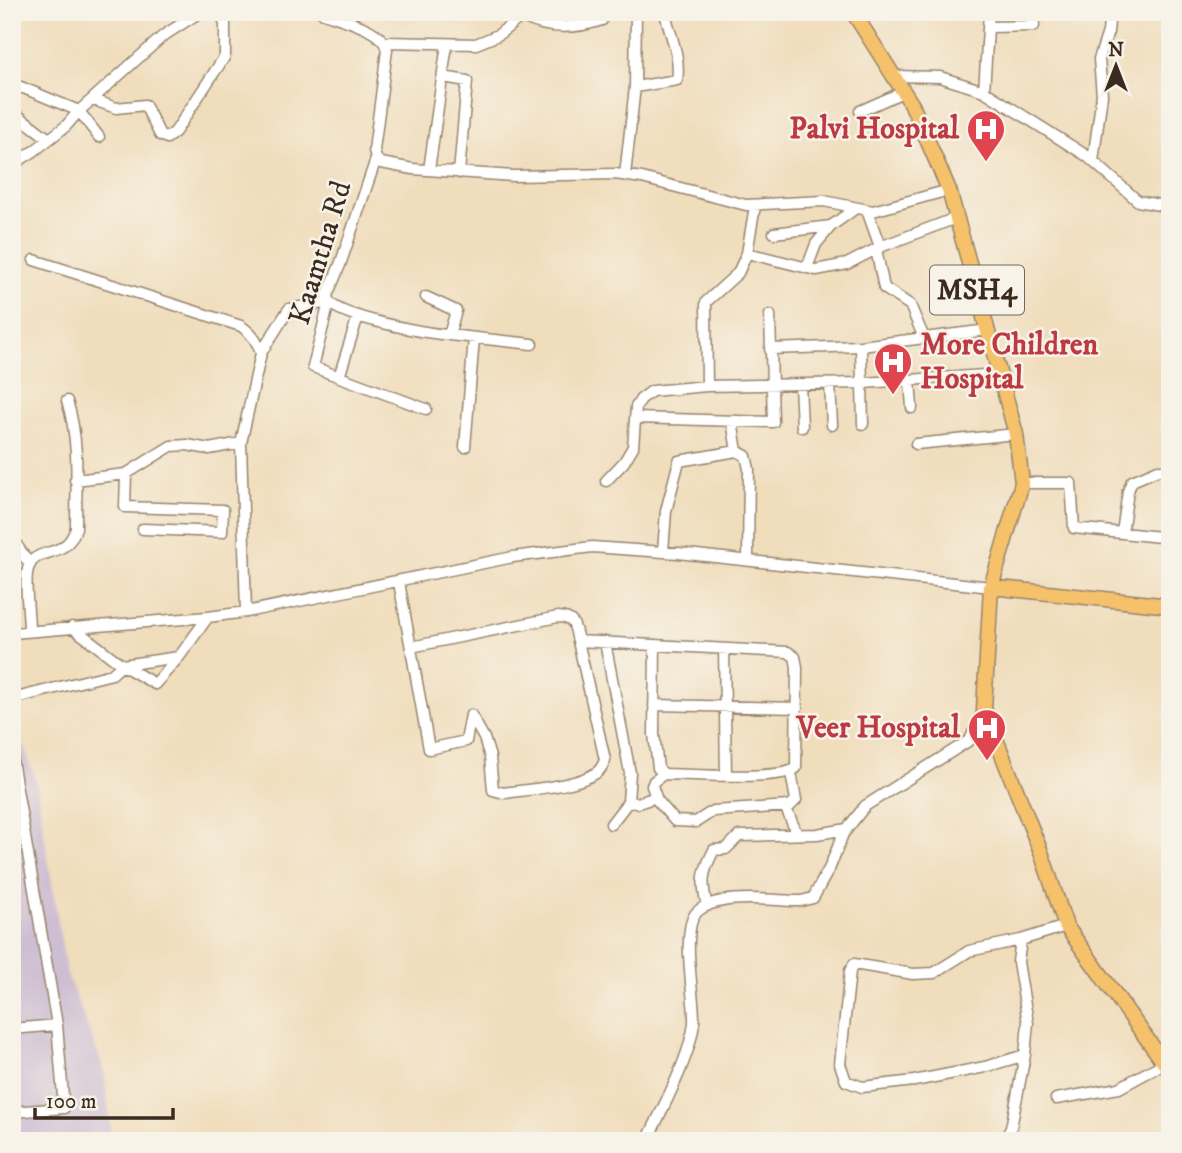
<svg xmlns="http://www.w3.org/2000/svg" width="1182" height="1153" font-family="'IM FELL DW Pica',serif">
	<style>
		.industrial { fill: #cdbed2 }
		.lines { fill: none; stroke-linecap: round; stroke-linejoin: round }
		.minor-casing { stroke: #96846d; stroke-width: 13 }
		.major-casing { stroke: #96846d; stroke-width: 17 }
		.minor { stroke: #fff; stroke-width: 10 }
		.major { stroke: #f5c16b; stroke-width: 14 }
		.labels { text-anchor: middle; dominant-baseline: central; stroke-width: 5; stroke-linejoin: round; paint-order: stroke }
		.shield { fill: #f7f3e8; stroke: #73665b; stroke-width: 2 }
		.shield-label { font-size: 28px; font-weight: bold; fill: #3b2a1e }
		.health-label { font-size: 30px; font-weight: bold; fill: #be3a42; stroke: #f7f3e8; text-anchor: end }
		.street-label { font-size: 30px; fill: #3b2a1e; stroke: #f7f3e8 }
	</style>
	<rect width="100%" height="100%" fill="#f7f3e8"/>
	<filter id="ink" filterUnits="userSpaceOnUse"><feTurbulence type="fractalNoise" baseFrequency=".0143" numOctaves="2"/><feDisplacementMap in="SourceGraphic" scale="14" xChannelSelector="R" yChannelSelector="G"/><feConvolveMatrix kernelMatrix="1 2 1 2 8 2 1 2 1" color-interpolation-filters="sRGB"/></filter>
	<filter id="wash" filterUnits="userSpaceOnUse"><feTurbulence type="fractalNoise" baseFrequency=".00686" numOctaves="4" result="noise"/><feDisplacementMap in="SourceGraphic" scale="28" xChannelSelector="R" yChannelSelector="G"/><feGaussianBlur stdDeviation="1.57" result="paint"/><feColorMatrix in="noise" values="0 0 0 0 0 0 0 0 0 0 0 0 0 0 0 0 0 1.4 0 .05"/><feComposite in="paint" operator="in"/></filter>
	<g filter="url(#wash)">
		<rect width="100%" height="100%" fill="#f0ddbc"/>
		<path class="industrial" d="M12 713 36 782 66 972 104 1069 112 1141H12Z"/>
	</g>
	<g filter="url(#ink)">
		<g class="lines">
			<defs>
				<path id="minor" d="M321 12C340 19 384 29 387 50L374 150 376 159 381 163 413 169 513 176 615 174 642 178 746 205 824 201 873 211 949 190
					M989 12 984 91 1087 156 1138 201 1170 207
					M523 17C548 30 575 29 602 20L605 12
					M989 27 1034 26 1033 12
					M386 42 476 44 498 35 527 12
					M12 68H13
					M893 76 940 77 984 91
					M443 77 467 81 459 173
					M635 87 677 80C681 56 670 36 665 12
					M12 96 18 87H21L79 111 99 137
					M94 100 116 108 145 105 160 135 167 138 175 132 225 56V24L220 12
					M12 111 49 139
					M860 111 903 92
					M376 159 340 265 327 296 329 302 313 367 426 409
					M1093 161 1102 95 1099 59 1108 32 1110 12
					M12 165 34 151 66 126 79 111 163 36 200 12
					M429 170 447 44
					M625 175 635 87 636 12
					M867 210 880 247 956 218
					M774 233 831 226 856 208
					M876 249 884 288 910 305 924 338
					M747 253 816 270 847 264 880 247
					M34 260 241 326C251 333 257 340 261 353
					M807 268 816 244 831 226
					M449 335 532 344
					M770 349 861 346
					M339 377 358 316
					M910 380 912 408
					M800 384 802 427
					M830 384 832 425
					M707 386 706 302 738 273 747 253 755 206
					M635 418 773 422 770 315
					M863 424 861 346 988 330
					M241 443 246 612
					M916 444 1016 434
					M465 447 474 338
					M737 451 746 456 749 469 748 560
					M126 474 125 507 223 510 222 532 143 529
					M75 480 126 474 171 446 187 445 209 449 241 443 261 353 289 309 329 302C343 318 426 333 449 335L456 311 426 297
					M606 481 624 462 633 447 636 407 641 399 652 391 707 386 863 383 1000 374
					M1022 483H1071L1074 528 1170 538
					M1122 533 1128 491 1132 481 1158 470 1170 471
					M12 538 30 565
					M663 552 666 511 679 461 737 451 732 421
					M399 582 429 749 466 741 471 715 484 738 490 757 493 790 504 793C530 789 574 787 596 773 601 770 603 765 605 760L578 641C574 626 576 618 558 617L411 647
					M72 627 122 665 155 684 179 657 208 617
					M29 630C29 613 25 590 27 574 31 542 65 564 76 528 76 487 80 440 67 401
					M12 633 208 617 246 612 513 557 592 547 678 553 991 587
					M578 641 788 652 795 657 797 667 796 768C781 781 688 774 664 774L658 768 654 734 655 645
					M605 642 630 773 628 802 611 824
					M724 649 726 775
					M12 699 112 674 122 665 179 657
					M654 705 797 708
					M12 760 57 1025 64 1108 12 1112
					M664 774 654 781 652 786 657 800 675 821 696 822 713 811 790 806 796 800 791 773
					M628 802 638 803 656 797
					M785 806 797 834
					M707 906C701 881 702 873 714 850L726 849 739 836 817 834 847 829
					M12 1029 57 1025
					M1025 1055 985 1067 914 1081 862 1087 846 1081 840 1064 850 971 854 964 913 974 934 973 969 951 1021 940 1066 926
					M1056 1099 1119 1088 1170 1060
					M647 1141C662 1109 691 1056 694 1022 695 998 680 928 697 912 718 892 774 901 801 901L813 898 830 867 843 834 865 806 970 740 984 709
					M1004 1141 1011 1128 1025 1055 1028 1023 1018 962 1021 940"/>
				<path id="major" d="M853 12 912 105 949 190 1016 434 1022 483 991 587 984 709 1042 855 1066 926 1170 1071
					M991 587 1170 606"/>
			</defs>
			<use href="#minor" class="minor-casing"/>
			<use href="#major" class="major-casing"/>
			<use href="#minor" class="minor"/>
			<use href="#major" class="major"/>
		</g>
	</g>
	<defs>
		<symbol id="hospital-pin" viewBox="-11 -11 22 30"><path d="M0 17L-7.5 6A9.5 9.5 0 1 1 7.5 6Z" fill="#e0444e" stroke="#f7f3e8"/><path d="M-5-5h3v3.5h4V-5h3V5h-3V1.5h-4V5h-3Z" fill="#fff"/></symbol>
	</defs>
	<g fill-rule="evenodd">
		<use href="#hospital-pin" x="964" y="107" width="44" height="60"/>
		<use href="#hospital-pin" x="871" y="340" width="44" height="60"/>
		<use href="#hospital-pin" x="965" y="706" width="44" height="60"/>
	</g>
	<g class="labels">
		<rect class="shield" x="930" y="265.5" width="94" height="49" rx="5"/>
		<g class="shield-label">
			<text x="977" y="290">MSH4</text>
		</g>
		<g class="health-label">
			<text x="959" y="129">Palvi Hospital</text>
			<text x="920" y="345" text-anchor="start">More Children<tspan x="920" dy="34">Hospital</tspan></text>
			<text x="960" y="728">Veer Hospital</text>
		</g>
		<g class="street-label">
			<text transform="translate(321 253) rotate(-73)">Kaamtha Rd</text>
		</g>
	</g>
	<rect width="1182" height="1153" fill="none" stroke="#f7f3e8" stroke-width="42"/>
	<g transform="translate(1116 66)" stroke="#f7f3e8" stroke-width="5" paint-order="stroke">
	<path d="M0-5L12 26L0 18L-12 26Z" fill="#3b2a1e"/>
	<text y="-10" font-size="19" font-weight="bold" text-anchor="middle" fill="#3b2a1e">N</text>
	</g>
	<path d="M35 1108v10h138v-10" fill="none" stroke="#3b2a1e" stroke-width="3.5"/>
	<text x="46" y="1108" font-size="21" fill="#3b2a1e" stroke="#f7f3e8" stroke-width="5" paint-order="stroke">100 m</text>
</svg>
